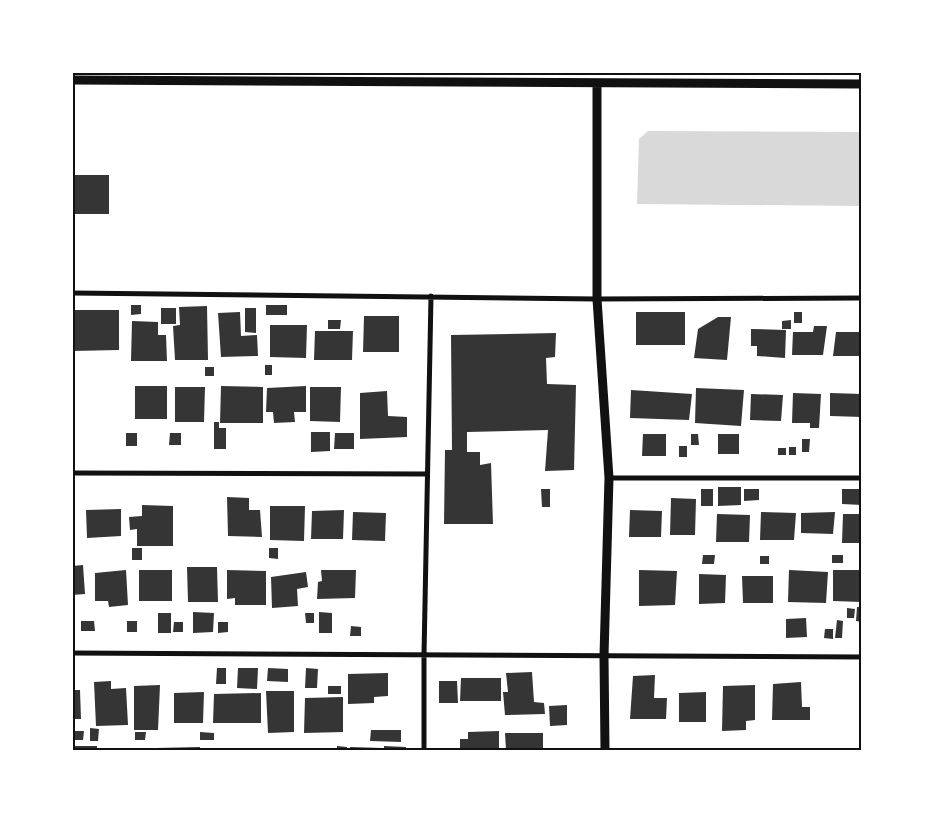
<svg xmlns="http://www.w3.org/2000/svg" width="934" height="823" font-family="'Work Sans',sans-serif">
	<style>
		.water { fill: #d9d9d9 }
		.building { fill: #353535 }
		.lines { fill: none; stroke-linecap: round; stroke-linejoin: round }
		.minor { stroke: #111; stroke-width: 5 }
		.tertiary { stroke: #111; stroke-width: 9 }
		.neatline { fill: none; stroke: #111; stroke-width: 2 }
	</style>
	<rect width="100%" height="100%" fill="#fff"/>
	<path class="water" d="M648 131 861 132V206L637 204 639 139Z"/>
	<path class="building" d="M73 175H109V214H73Z
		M131 305H141V314L131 315Z
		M266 305H287V315H266Z
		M207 306 208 360H175L173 326 180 325 179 307Z
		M161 308H176V324H161Z
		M245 308H256V333L245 332Z
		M72 310H119V350L72 351Z
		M240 312 241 336 257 335 258 356 221 357 218 313Z
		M636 312H685V345H636Z
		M794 312H802V323H794Z
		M364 316H399V352H363Z
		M718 317H731L727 360 694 358 698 329Z
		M328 320H341L340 329H328Z
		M791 320V329H782V321Z
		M132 321 158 322V335H166L167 361H131Z
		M270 325H307L306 358 270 357Z
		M814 326H827L823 355H792L793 332H813Z
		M751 329 786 330 785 358 757 356V346H751Z
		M315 331H353L352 360H314Z
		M836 332H862V356H833Z
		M556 333 555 357 546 358 547 384 576 385 574 470 545 471 548 430 467 432V452H480V465L491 463 493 524H444L445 450H452L451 335Z
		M265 365H272V375H265Z
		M205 367H214V376H205Z
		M135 386H167V419H135Z
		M221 386 263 387V423H220Z
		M306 386V412H294L295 422 274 423 273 412H266L267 388Z
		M175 387H205L204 422H175Z
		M310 387H341L340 422 310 421Z
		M696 388 744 390 741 426 695 423Z
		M631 390 692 394 689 420 630 418Z
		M387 391 388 416 407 417V437L360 439V393Z
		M793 393 821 394 819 428H810V423H792Z
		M830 393 862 394V417L830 416Z
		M751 394 783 395 781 421 750 420Z
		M214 422H219V428H226V449H214Z
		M311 432H330V451L311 452Z
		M126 433H137V446H126Z
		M170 433H181V445H169Z
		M335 433H354V449H334Z
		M643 434H666V456H642Z
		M691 434H698L699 445H691Z
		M718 434H739V454H718Z
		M802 439H810L809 452H802Z
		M679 446H687V457H679Z
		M789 447H796V455H789Z
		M778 448H786V455H778Z
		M718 487H741V505L718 506Z
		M541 489H550V507H542Z
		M701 489H713V506H701Z
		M744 489H759V500L744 501Z
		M842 489H862V505L842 504Z
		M227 497 249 498V510H260L262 537 228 536Z
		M671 498 696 499 695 535H670Z
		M142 505 173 506V546H137V529L130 530 129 517 142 516Z
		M270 506H305L304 541 270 540Z
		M121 509V536L87 538 86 510Z
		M344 510 343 539H311L312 511Z
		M630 510 662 511 661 537H629Z
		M353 512 386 513 385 541 352 540Z
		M761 512 796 513 794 540H760Z
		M835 512 833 534 801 533V513Z
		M717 514 750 515 749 542H716Z
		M843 514H862V543H842Z
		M132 548H142V560H132Z
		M269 548H278V559L269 558Z
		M703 555H715L714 564H702Z
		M832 555H843V563H832Z
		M760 556H769V564H760Z
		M83 565 85 594 72 595V566Z
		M187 567H217L218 602H188Z
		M126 570 128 605 109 607 108 601H95V573Z
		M139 570H172V601H139Z
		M227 570 266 571V605H235V598L227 599Z
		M321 570H356L355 598 317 599 318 582 322 581Z
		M639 570 677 571 675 605 639 606Z
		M789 570 828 572 826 603 788 602Z
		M833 570H862V602L833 601Z
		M306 572 308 587 297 589 298 606 272 608 271 577Z
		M699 574 726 575 725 603 699 604Z
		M742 576H773V603H743Z
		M857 607H862V622L856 621Z
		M847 608 855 609 854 618H847Z
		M193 612 214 613 213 632 193 633Z
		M319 612 332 613V633H319Z
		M158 613H171V633H158Z
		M305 613H314V623H306Z
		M806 618 807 637 786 638V619Z
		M837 620 843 621 842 638H835Z
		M81 621H94L95 631H81Z
		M127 621H137V632H127Z
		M174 622H183V632H173Z
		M218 622H228V632L218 633Z
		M351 626 361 627V636H350Z
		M825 629H833V639L824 638Z
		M217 668H226V684H216Z
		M238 668H258L257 689 237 688Z
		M268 668 288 669V682L267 681Z
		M306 668 318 669 317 688H305Z
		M532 672 534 702 544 703 545 714 505 715 503 692H508L506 673Z
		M388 673V696L374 697V703L348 704V674Z
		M655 675 654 698H667L666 719H630L633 676Z
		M461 678H501V701H460Z
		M111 681V689L126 688 128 725 96 726 94 682Z
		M439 681H457L458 703H439Z
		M801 682 802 707H810V720H772L773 684Z
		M160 685 158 730H134V686Z
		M755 685V720L746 721V730L722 731 723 686Z
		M328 686H341V694H328Z
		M72 690H80L81 719H72Z
		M266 691H294V732L268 733Z
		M204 692 203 723H174V693Z
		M706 692V722H679V693Z
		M261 693V723H213L214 694Z
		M343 697V732L304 733 305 698Z
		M567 705V725L550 726 549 706Z
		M90 728 99 729 98 741H90Z
		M371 730H401V742L370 741Z
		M74 731H84L83 740H74Z
		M499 731V750H460V739H468V732Z
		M135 732H146L145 740H135Z
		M200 732 214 733V740H200Z
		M505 733H543V750H506Z
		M72 746H97V750H72Z
		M337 746 347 747V750H337Z
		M384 746 406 747V750H384Z
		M200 747V750H156V748Z
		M350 747 382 748V750H350Z"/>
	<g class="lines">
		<path class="minor" d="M72 293 597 299 862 298
			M72 473 427 474
			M609 478H862
			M72 653 862 657
			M424 750V655L431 296"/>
		<path class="tertiary" d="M72 80 862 84
			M597 83V299L609 478 604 656 605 750"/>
	</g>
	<rect width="934" height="823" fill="none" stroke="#ffffff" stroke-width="148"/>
	<rect x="74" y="74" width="786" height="675" class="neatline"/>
</svg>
